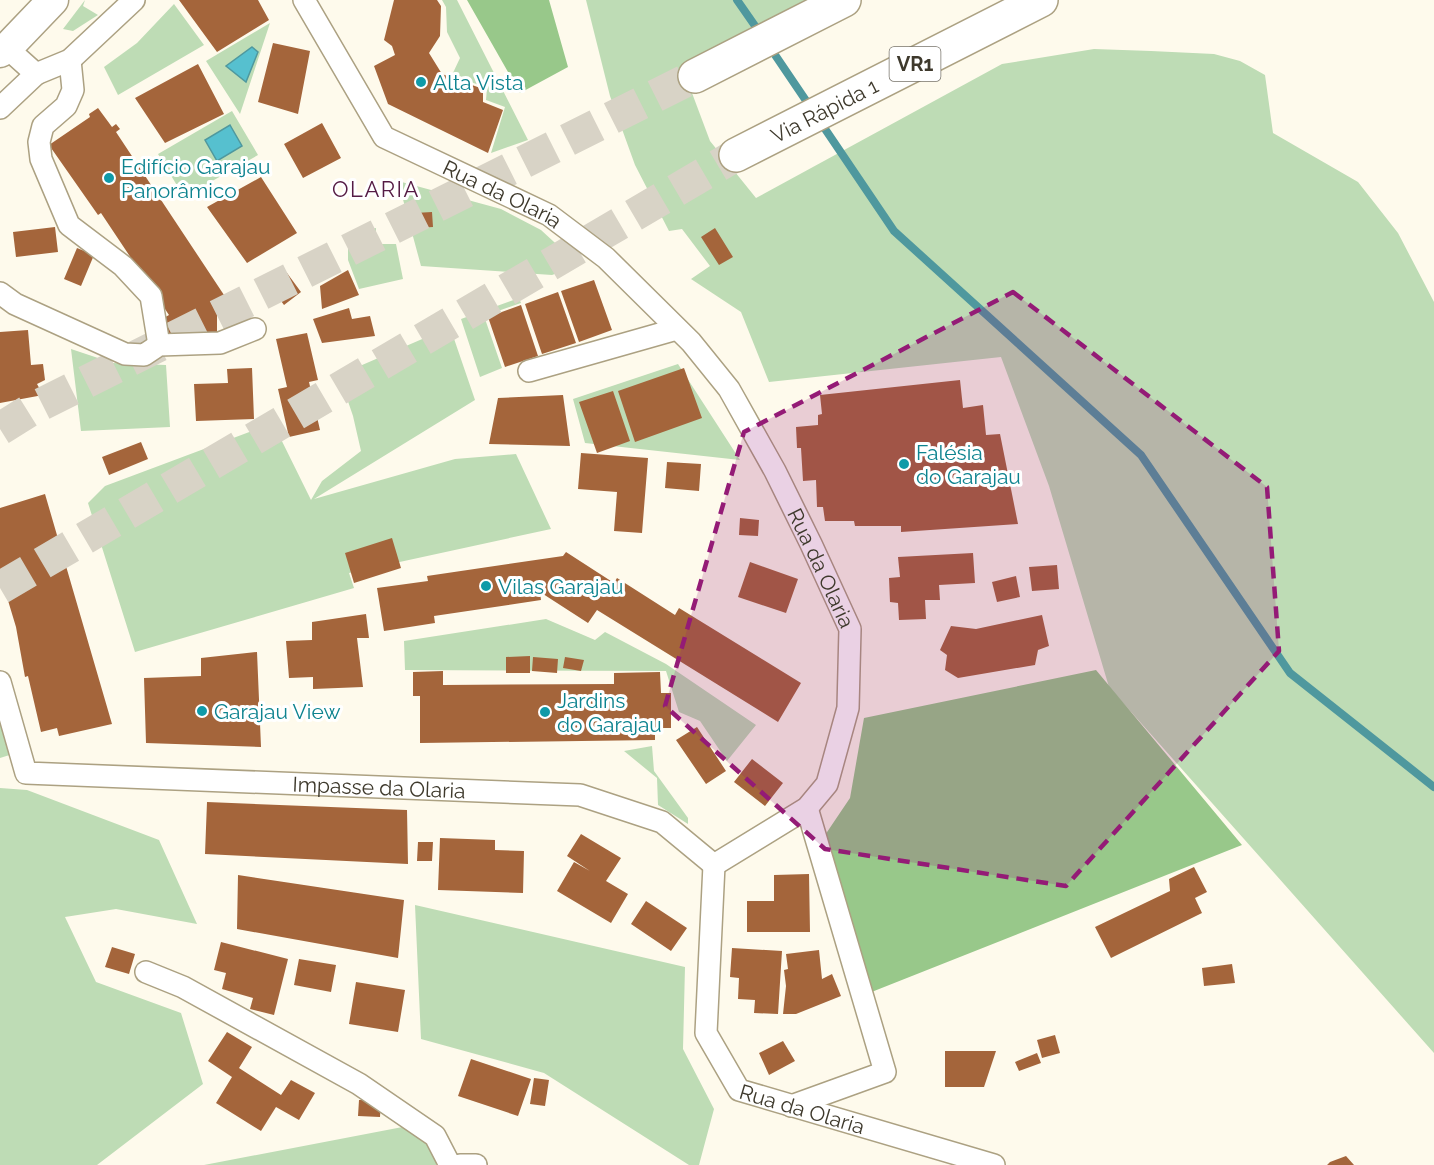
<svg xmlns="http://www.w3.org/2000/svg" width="1434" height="1165" font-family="Raleway,sans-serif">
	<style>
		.green { fill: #bedcb5 }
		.forest { fill: #98c88a }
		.water { fill: #56c0cf; stroke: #4f989e; stroke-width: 1.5 }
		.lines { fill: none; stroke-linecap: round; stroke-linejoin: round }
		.stream { stroke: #4f989e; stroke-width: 8 }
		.building { fill: #a4653b }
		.highway-tunnel { stroke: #d8d3c6; stroke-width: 33; stroke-dasharray: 33 16; stroke-linecap: butt }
		.street-casing { stroke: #aca182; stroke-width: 24 }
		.secondary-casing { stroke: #aca182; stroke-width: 33 }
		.highway-casing { stroke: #aca182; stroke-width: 36 }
		.street { stroke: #fff; stroke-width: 21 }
		.secondary { stroke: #fff; stroke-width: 30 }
		.highway { stroke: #fff; stroke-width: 33 }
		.marked { fill: #941b76; fill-opacity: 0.2; stroke: #941b76; stroke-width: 4.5; stroke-dasharray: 12 8; stroke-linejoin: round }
		.culture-dot { fill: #0f9aa8; stroke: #fff; stroke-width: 2 }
		.labels { text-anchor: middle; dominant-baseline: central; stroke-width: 6; stroke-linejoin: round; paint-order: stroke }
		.shield { fill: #fff; stroke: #78746b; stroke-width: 1.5 }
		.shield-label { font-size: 20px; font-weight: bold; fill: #3e392c }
		.culture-label { font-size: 21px; fill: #0d838f; stroke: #fff; text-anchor: start }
		.street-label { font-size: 21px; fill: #3e392c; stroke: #fff }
		.neighbourhood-label { font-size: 22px; letter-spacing: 1.5px; fill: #551b44; stroke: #fff }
	</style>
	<rect width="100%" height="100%" fill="#fefaec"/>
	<path class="green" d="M85 0 83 6 98 15 73 31 63 29Z
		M442 0H457L528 140 491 153 505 107 486 100 487 88 452 75 460 58 447 32 446 7Z
		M586 0H811L683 69 710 141 756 198 1002 64 1094 49 1151 51 1214 54 1240 61 1265 75 1273 133 1358 182 1398 233 1434 302V1053L1109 687 1049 486 1001 357 769 382 741 312 691 279 710 266 682 229 669 231 635 165 610 96Z
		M174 4 204 45 118 95 104 67 137 43Z
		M270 23 240 114 206 61Z
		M232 111 258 155 184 197 158 154Z
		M398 181 501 209 541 230 579 265 552 275 421 266Z
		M376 228V244H396L403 279 359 289 348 260V233Z
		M519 298 521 303 484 316 502 368 480 377 461 319Z
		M450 327 475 400 314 499 455 459 516 454 551 529 349 573 354 588 135 652 88 503 105 486 273 423 311 500 322 481 361 451 353 416 339 375Z
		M71 349 113 363 166 365 170 427 81 431Z
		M678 364 740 460 585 443 573 399Z
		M546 619 595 640 605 632 666 664 756 725 727 761 700 721 679 712 666 671 405 670 404 641Z
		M0 708 16 753 0 758Z
		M652 746 654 771 688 818V824L658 805 657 778 624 751Z
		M0 788 27 790 159 840 197 924 116 909 65 917 96 982 181 1013 203 1084 97 1165H0Z
		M415 905 685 967 683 1049 714 1109 699 1165H689L544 1073 421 1039Z
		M413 1125 438 1147 436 1165H204Z"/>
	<path class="forest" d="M467 0H549L568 67 520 93Z
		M1096 670 1242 845 864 995 821 841 850 798 864 718Z"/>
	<path class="water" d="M252 47 258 52 246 82 226 66Z
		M230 125 242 146 217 161 205 140Z"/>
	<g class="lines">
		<path class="stream" d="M737 0 760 33
			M769 46 811 108
			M819 120 894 231 1141 455 1290 673 1434 787"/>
	</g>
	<path class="building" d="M179 0H258L269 20 217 52Z
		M394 0H437L441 6 440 36 429 53 442 74 483 89V102L503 110 488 153 388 104 374 66 395 55 392 46 384 40Z
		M273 43 310 51 298 114 258 102Z
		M198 64 224 114 165 143 135 98Z
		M98 108 112 127 116 124 120 129 116 132 224 295 211 303 217 312V334L187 337 180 330 171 336 160 320 169 315 101 213 98 215 49 145 90 117 89 114Z
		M322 123 341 158 303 178 284 144Z
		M261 177 297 233 247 263 207 207Z
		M432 212 433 227 415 228V213Z
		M55 227 58 252 16 257 13 232Z
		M715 228 733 257 719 265 701 237Z
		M77 248 94 255 81 286 64 279Z
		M348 270 359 295 322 309 320 286Z
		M287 273 301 292 284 305 270 286Z
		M594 280 612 330 579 342 561 291Z
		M558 292 576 343 542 354 525 304Z
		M521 305 538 356 505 367 488 317Z
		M349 308 352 319 370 316 375 336 322 343 313 319Z
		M28 330 31 365 43 364 45 380 37 384 43 395 0 403V332Z
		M307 333 318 380 309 382 320 430 289 437 278 389 287 387 276 339Z
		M252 368 254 419 196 421 194 384 228 383 227 369Z
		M684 368 702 418 635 442 618 391Z
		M960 380 963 408 983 405 986 435 1000 434 1018 524 901 532V526H855L854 521H825L823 507H817L816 480 803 481 801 448H797L796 427 818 425V415L822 414 820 395Z
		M613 391 630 441 597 453 579 402Z
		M563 395 570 446 489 444 498 398Z
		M141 442 148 459 109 475 102 457Z
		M581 453 648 458 642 533 614 531 617 492 578 489Z
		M667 462 701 464 699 491 665 488Z
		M45 494 112 724 59 736 57 728 41 732 28 676 25 677 16 627 0 574V508Z
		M740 518 759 520 758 536 739 535Z
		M392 538 401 568 354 583 345 553Z
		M566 552 614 583 617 578 675 615 679 608 801 683 778 722 597 610 588 623 540 592 541 600 434 616 435 623 384 631 377 588 428 581 427 576 563 556Z
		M973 553 975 583 939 585 940 600H925L926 619 899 620 898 603 890 602 889 578 900 577 898 557Z
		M750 562 798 579 786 613 738 597Z
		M1057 565 1059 589 1032 591 1029 567Z
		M1016 576 1020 597 997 602 992 582Z
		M366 614 369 638H357L363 687 313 689V677L289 678 286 641 312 640V622Z
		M1042 615 1049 646 1038 650 1035 665 958 678 945 670 947 655 940 650 951 626 976 629Z
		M257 652 261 747 146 743 144 678 201 676V658Z
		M530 656V673H506V657Z
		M533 657 558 659 557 673 532 671Z
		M565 657 584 660 581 671 563 668Z
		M443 671V685L614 684V673L660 672 661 693H671V728H655V740L420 743V696H413V672Z
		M697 727 726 771 706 784 676 740Z
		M752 759 783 783 765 806 734 782Z
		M207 802 407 810 408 864 205 854Z
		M581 834 621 858 606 881 628 894 611 923 557 891 574 862 590 871 567 856Z
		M440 838 495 840V850L524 851 523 893 438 890Z
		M418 842H433L432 861H417Z
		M1194 867 1207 892 1195 898 1202 913 1111 958 1095 927 1170 891 1169 879Z
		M809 874 810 932H747V901H774V875Z
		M238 875 404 900 398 958 237 929Z
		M646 901 687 928 671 951 631 924Z
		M221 942 288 959 274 1015 250 1009 253 998 222 989 226 973 214 970Z
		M112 947 135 954 129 974 105 967Z
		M732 948 782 951 778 1014 754 1013 755 1000 738 999 739 978 730 977Z
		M819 950 822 979 832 974 841 996 796 1014H783L786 986 784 970 788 969 786 954Z
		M299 959 336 965 331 992 294 985Z
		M1232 964 1235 983 1204 986 1202 968Z
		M356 982 405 990 398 1032 349 1024Z
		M227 1032 252 1047 239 1068 281 1095 291 1080 315 1093 299 1120 276 1107 261 1131 216 1103 232 1077 208 1061Z
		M1055 1035 1060 1053 1042 1058 1037 1040Z
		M783 1041 795 1061 769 1075 759 1053Z
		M945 1051H996L984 1087H945Z
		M1037 1053 1041 1063 1019 1071 1015 1062Z
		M471 1059 531 1079 518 1116 458 1096Z
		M534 1078 549 1080 545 1106 530 1104Z
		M359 1100H381L380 1117 358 1116Z
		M1346 1156 1354 1165H1327L1330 1162Z"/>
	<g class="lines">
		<path class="highway-tunnel" d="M0 429 32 409 695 76
			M0 588 736 155"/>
		<defs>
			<g id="street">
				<path id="s1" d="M304 0 384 137 549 215 606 258 691 342 729 389 775 471 811 544 850 629 848 708 827 784 807 808 714 865"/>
				<path d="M7 48 36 74"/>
				<path d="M70 60 73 90 66 106 43 126 39 142 41 159 69 225 123 266 151 296 159 345"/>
				<path d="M36 74 70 60 134 0"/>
				<path d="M0 108 36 74"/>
				<path d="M0 293 15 304 125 354 144 355 159 345 220 343 255 329"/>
				<path d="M529 371 677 329"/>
				<path id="s2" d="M0 682 26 773 580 795 662 822 714 865"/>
				<path id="s3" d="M714 865 706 1033 739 1090 994 1165"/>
				<path d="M146 972 183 987 359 1084 435 1136 450 1165"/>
				<path d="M791 1106 885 1072 807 808"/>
				<path d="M460 1165H476"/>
			</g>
			<path id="secondary" d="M0 52 7 48 53 0"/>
			<g id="highway">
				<path d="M695 76 844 0"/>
				<path id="s4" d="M736 155 1041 0"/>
			</g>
		</defs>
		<use href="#street" class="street-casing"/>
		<use href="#secondary" class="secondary-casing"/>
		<use href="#highway" class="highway-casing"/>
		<use href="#street" class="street"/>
		<use href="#secondary" class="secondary"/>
		<use href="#highway" class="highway"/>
	</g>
	<path class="marked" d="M1013 292 1267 487 1279 651 1066 886 825 849 665 706 744 432Z"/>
	<g class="culture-dot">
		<circle cx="421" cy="82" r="6"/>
		<circle cx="109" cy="178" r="6"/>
		<circle cx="904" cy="464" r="6"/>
		<circle cx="486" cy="586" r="6"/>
		<circle cx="202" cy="711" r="6"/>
		<circle cx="545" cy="712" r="6"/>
	</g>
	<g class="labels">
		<rect class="shield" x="889.5" y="47" width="51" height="34" rx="4.5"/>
		<g class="shield-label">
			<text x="915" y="64">VR1</text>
		</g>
		<g class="culture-label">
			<text x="433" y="82">Alta Vista</text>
			<text x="121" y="166">Edifício Garajau<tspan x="121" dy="24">Panorâmico</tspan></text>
			<text x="916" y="452">Falésia<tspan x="916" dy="24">do Garajau</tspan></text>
			<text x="498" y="586">Vilas Garajau</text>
			<text x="557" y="700">Jardins<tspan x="557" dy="24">do Garajau</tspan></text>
			<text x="214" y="711">Garajau View</text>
		</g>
		<g class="street-label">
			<text stroke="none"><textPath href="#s4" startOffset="99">Via Rápida 1</textPath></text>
			<text stroke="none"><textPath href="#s1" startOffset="290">Rua da Olaria</textPath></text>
			<text stroke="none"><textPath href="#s1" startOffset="794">Rua da Olaria</textPath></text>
			<text stroke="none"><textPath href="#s2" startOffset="448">Impasse da Olaria</textPath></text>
			<text stroke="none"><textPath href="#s3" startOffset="300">Rua da Olaria</textPath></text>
		</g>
		<g class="neighbourhood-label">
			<text x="376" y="189">OLARIA</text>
		</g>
	</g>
</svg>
